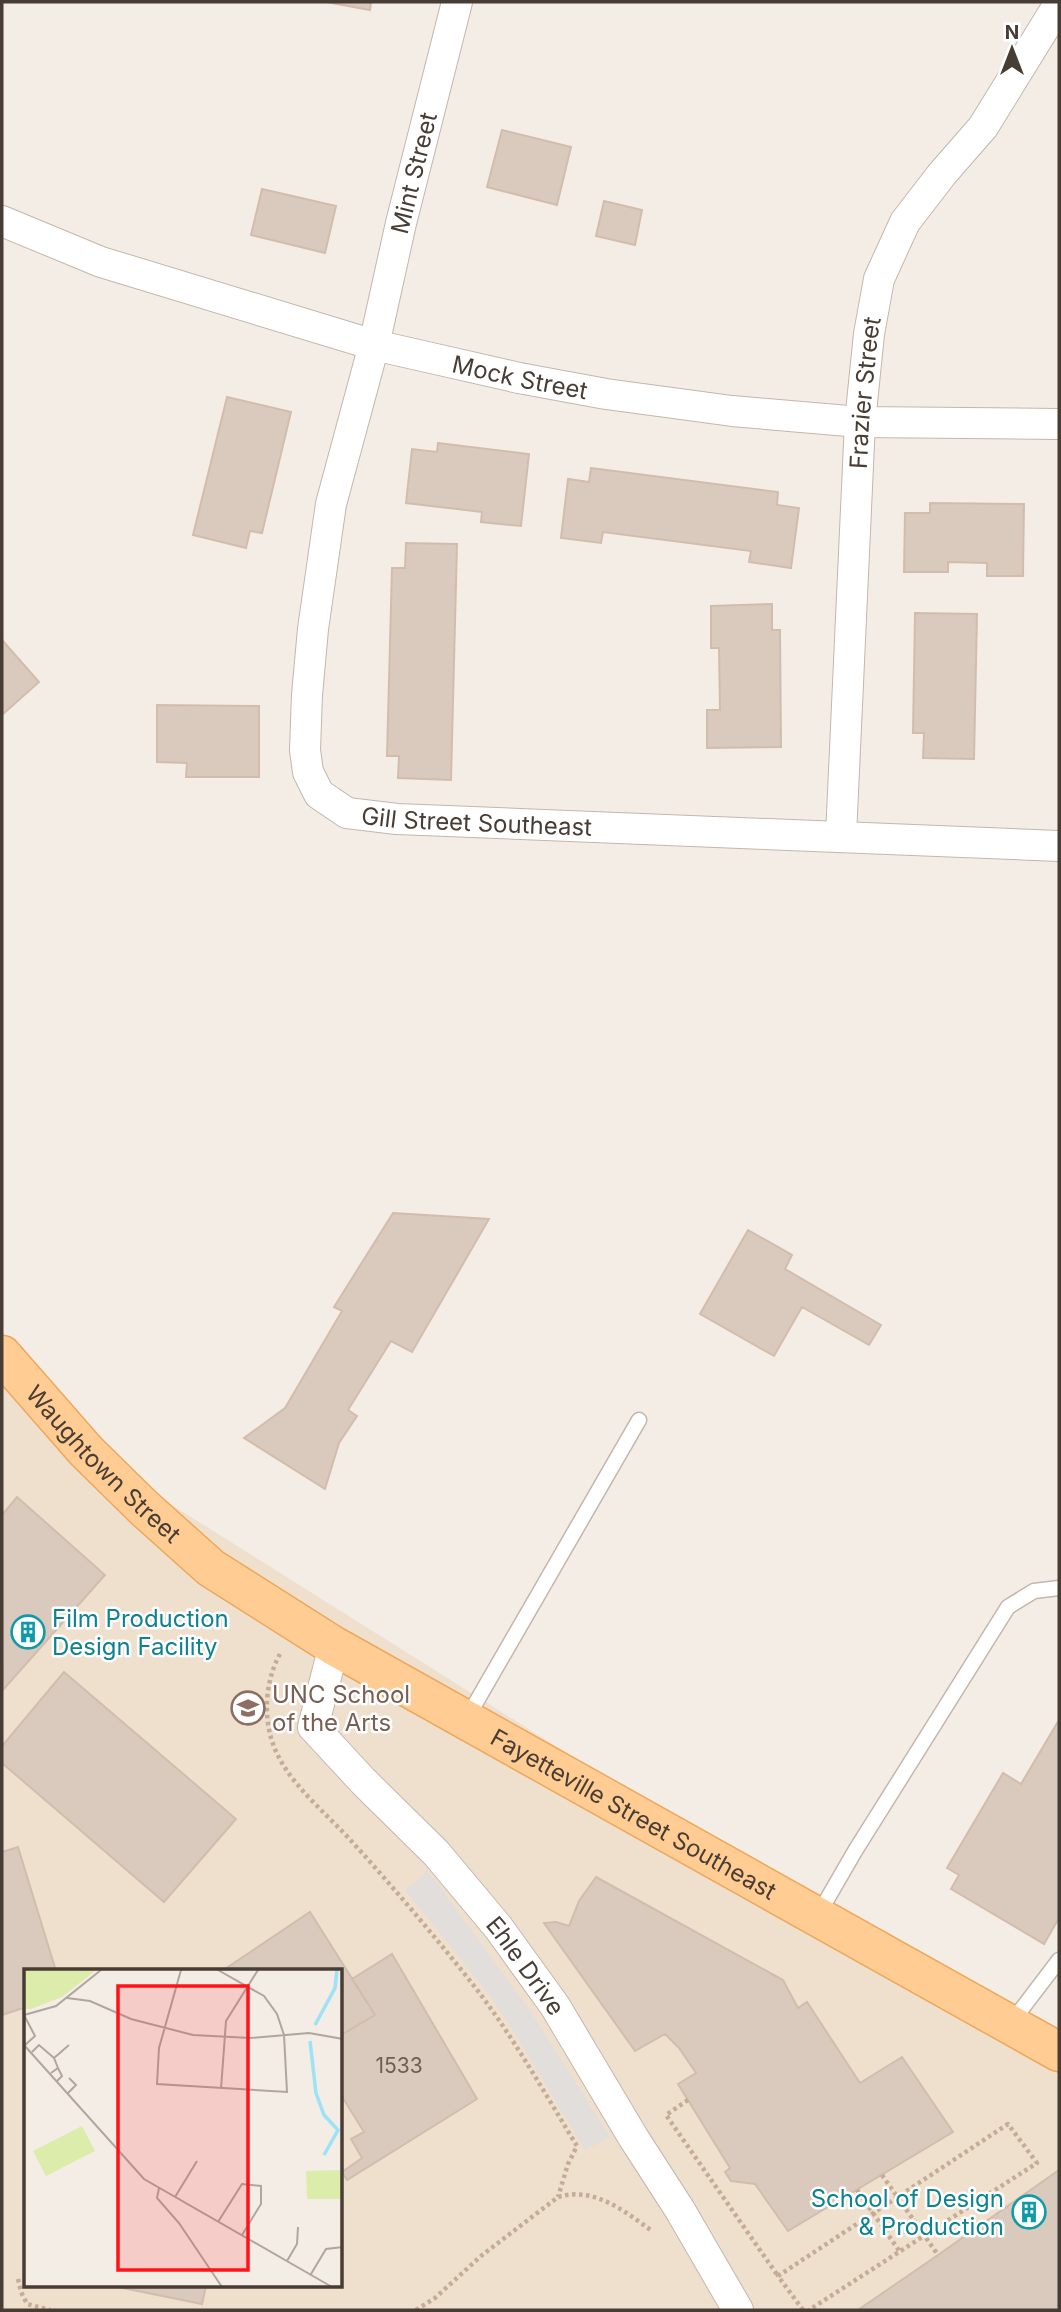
<svg xmlns="http://www.w3.org/2000/svg" width="1061" height="2312" font-family="Inter,sans-serif">
	<style>
		.education { fill: #efe0ce; fill-rule: evenodd }
		.parking { fill: #e2dedb }
		.building { fill: #dac9bd; stroke: #d2bdad; stroke-width: 2 }
		.lines { fill: none; stroke-linecap: round; stroke-linejoin: round }
		.lane-casing { stroke: #c4b6ab; stroke-width: 17 }
		.street-casing { stroke: #c4b6ab; stroke-width: 32 }
		.primary-casing { stroke: #eea75a; stroke-width: 41 }
		.path { stroke: #c4ac97; stroke-width: 4.5; stroke-dasharray: 3.5 3.5; stroke-linecap: butt }
		.lane { stroke: #fff; stroke-width: 14 }
		.street { stroke: #fff; stroke-width: 30 }
		.primary { stroke: #ffcd94; stroke-width: 38 }
		.labels { text-anchor: middle; dominant-baseline: central; stroke-width: 5; stroke-linejoin: round; paint-order: stroke }
		.number-label { font-size: 21px; fill: #6c6056 }
		.street-label { font-size: 24px; fill: #483d34; stroke: #fff }
		.culture-label { font-size: 24px; fill: #0d838f; stroke: #fff; text-anchor: start }
		.education-label { font-size: 24px; fill: #785e54; stroke: #fff; text-anchor: start }
		.inset-river { fill: none; stroke: #9de2f6; stroke-width: 3.5 }
		.inset-road { fill: none; stroke: #afa79f; stroke-width: 2 }
		.view { fill: #ff121a; fill-opacity: 0.15; stroke: #ff121a; stroke-width: 3.5 }
		.inset-edge { fill: none; stroke: #483d34; stroke-width: 3.5 }
	</style>
	<rect width="100%" height="100%" fill="#f4ede6"/>
	<path class="education" d="M2 1365 86 1451 903 1964 1059 2054V2310H2ZM26 1971H341V2286H26Z"/>
	<path class="parking" d="M426 1868 531 2012 610 2137 585 2150 509 2024 487 1992 405 1890 423 1876Z"/>
	<path class="building" d="M326 2H371L370 10Z
		M502 130 571 147 557 205 487 187Z
		M262 189 336 206 325 253 251 235Z
		M604 201 642 210 635 245 596 236Z
		M227 397 291 412 262 533 250 531 246 548 193 535Z
		M438 443 529 454 521 526 481 522 482 512 406 503 412 449 437 452Z
		M591 468 778 492 777 505 799 508 791 568 749 562 751 551 603 532 601 543 561 538 568 479 589 482Z
		M930 503 1024 504 1023 576H987V563L948 562V572H904L905 513H930Z
		M406 543 457 544 451 780 398 778 399 756H387L392 568H405Z
		M772 604V630H780L781 747 707 748V710H720L719 648H711V606Z
		M915 613 977 614 974 759 923 758 924 733H913Z
		M2 640 39 682 2 715Z
		M157 705 259 706V777H186L187 763 157 762Z
		M393 1213 489 1219 412 1352 391 1341 348 1410 357 1416 339 1443 325 1489 244 1438 285 1408 342 1311 334 1307Z
		M748 1230 792 1255 785 1269 881 1325 869 1345 802 1307 774 1356 700 1314Z
		M17 1497 105 1575 3 1690 2 1515Z
		M64 1672 236 1819 164 1902 2 1763V1746Z
		M1059 1720V1918L1044 1944 951 1889 959 1875 947 1868 1003 1773 1021 1784Z
		M18 1847 56 1971H26V2007L2 2015V1852Z
		M596 1877 783 1980 798 2008 807 2002 860 2083 902 2057 953 2132 788 2231 755 2184 731 2181 725 2172 730 2168 678 2084 696 2073 679 2048 665 2034 635 2051 544 1923 556 1922 569 1926 579 1901Z
		M310 1912 375 2015 341 2035V1971H222Z
		M392 1954 477 2099 347 2180 342 2172 362 2158 351 2139 364 2132 341 2095V2035L375 2015 352 1979Z
		M1059 2170V2310H858L938 2255Z
		M113 2286H206L202 2304Z"/>
	<g class="lines">
		<defs>
			<path id="lane" d="M467 1718 639 1420
				M818 1915 855 1851 1008 1607 1034 1591 1059 1588
				M1011 2023 1059 1960"/>
			<g id="street">
				<path id="s1" d="M457 2 401 223 374 345 331 504 313 629 307 695 305 750 308 772 319 794 347 813 397 819 1059 846"/>
				<path id="s2" d="M2 221 101 262 374 345 519 378 606 394 732 411 860 422 1059 424"/>
				<path id="s3" d="M841 836 860 422 869 334 879 279 905 222 942 174 983 127 1059 4"/>
				<path id="s4" d="M334 1646 313 1727 363 1781 436 1853 498 1927 555 2006 633 2137 680 2210 738 2310"/>
			</g>
			<g id="primary">
				<path id="s5" d="M2 1355 86 1451 144 1508 211 1568 334 1646 1059 2052"/>
			</g>
		</defs>
		<use href="#lane" class="lane-casing"/>
		<use href="#street" class="street-casing"/>
		<use href="#primary" class="primary-casing"/>
		<path class="path" d="M280 1654C266 1679 263 1713 272 1741 285 1782 327 1813 354 1844 393 1887 431 1932 467 1977 509 2029 542 2089 577 2146L568 2164 558 2197
			M688 2100 666 2115 778 2276
			M882 2175 938 2255
			M857 2190 900 2252
			M18 2279 21 2292 27 2304 50 2310
			M416 2310 435 2298 481 2256 558 2197C594 2186 624 2211 652 2231
			M803 2310 778 2276 1008 2124 1037 2163 809 2310"/>
		<use href="#lane" class="lane"/>
		<use href="#street" class="street"/>
		<use href="#primary" class="primary"/>
	</g>
	<defs>
		<symbol id="building-ring" viewBox="-11 -11 22 22"><circle r="9.5" fill="#fff" stroke="#0f9aa8" stroke-width="1.5"/><path d="M-4-6H4V6H1V3H-1V6H-4ZM-2.5-4.3h1.7v1.8h-1.7ZM.8-4.3h1.7v1.8H.8ZM-2.5-1h1.7V.8h-1.7ZM.8-1h1.7V.8H.8Z" fill="#0f9aa8"/></symbol>
		<symbol id="university-ring" viewBox="-11 -11 22 22"><circle r="9.5" fill="#fff" stroke="#8d6e63" stroke-width="1.5"/><path d="M0-5L7-2L0 1L-7-2ZM-4 1L0 2.5L4 1V4Q0 6-4 4Z" fill="#8d6e63"/></symbol>
	</defs>
	<g fill-rule="evenodd">
		<use href="#building-ring" x="9" y="1613" width="38" height="38"/>
		<use href="#university-ring" x="229" y="1689" width="38" height="38"/>
		<use href="#building-ring" x="1010" y="2193" width="38" height="38"/>
	</g>
	<g class="labels">
		<g class="number-label">
			<text x="399" y="2065">1533</text>
		</g>
		<g class="street-label">
			<text transform="translate(414 173) rotate(-76)">Mint Street</text>
			<text stroke="none"><textPath href="#s2" startOffset="542">Mock Street</textPath></text>
			<text stroke="none"><textPath href="#s3" startOffset="444">Frazier Street</textPath></text>
			<text stroke="none"><textPath href="#s1" startOffset="976">Gill Street Southeast</textPath></text>
			<text stroke="none"><textPath href="#s5" startOffset="149">Waughtown Street</textPath></text>
			<text stroke="none"><textPath href="#s5" startOffset="788">Fayetteville Street Southeast</textPath></text>
			<text stroke="none"><textPath href="#s4" startOffset="404">Ehle Drive</textPath></text>
		</g>
		<g class="culture-label">
			<text x="52" y="1618">Film Production<tspan x="52" dy="28">Design Facility</tspan></text>
			<text x="1004" y="2198" text-anchor="end">School of Design<tspan x="1004" dy="28">&amp; Production</tspan></text>
		</g>
		<g class="education-label">
			<text x="272" y="1694">UNC School<tspan x="272" dy="28">of the Arts</tspan></text>
		</g>
	</g>
	<g transform="translate(24 1969)">
		<rect width="318" height="318" fill="#f4ede6"/>
		<path d="M0 1H72L38 28 7 40H0ZM58 157 71 182 22 207 9 182ZM318 201V230H283L282 202Z" fill="#dbecab"/>
		<path class="inset-river" d="M291 56 311 19 313 1M286 72 292 124 300 146 314 161 300 186"/>
		<path class="inset-road" d="M157 1 135 79 133 115 263 123 260 66 253 45 240 27 194 1M43 29 66 32 107 50 169 66 226 69 285 64 319 70M0 46 32 37 77 1M0 46 11 67 1 76M0 76 120 210 308 318M8 83 15 76 30 89M34 99 30 89 45 76M27 104 34 99 38 107 33 112M197 120 202 52 234 1M44 124 52 116 45 109M135 219 133 229 155 254 198 318M151 228 173 192M194 253 218 215 237 217V235L218 266M263 292 273 275 274 258M287 305 302 280 319 278"/>
		<path class="view" d="M94 17H224V301H94Z"/>
		<rect width="318" height="318" class="inset-edge"/>
	</g>
	<rect width="1061" height="2312" fill="none" stroke="#483d34" stroke-width="7"/>
	<g transform="translate(1012 49)" stroke="#ffffff" stroke-width="5" paint-order="stroke">
	<path d="M0-5L12 26L0 18L-12 26Z" fill="#483d34"/>
	<text y="-10" font-size="19" font-weight="bold" text-anchor="middle" fill="#483d34">N</text>
	</g>
</svg>
